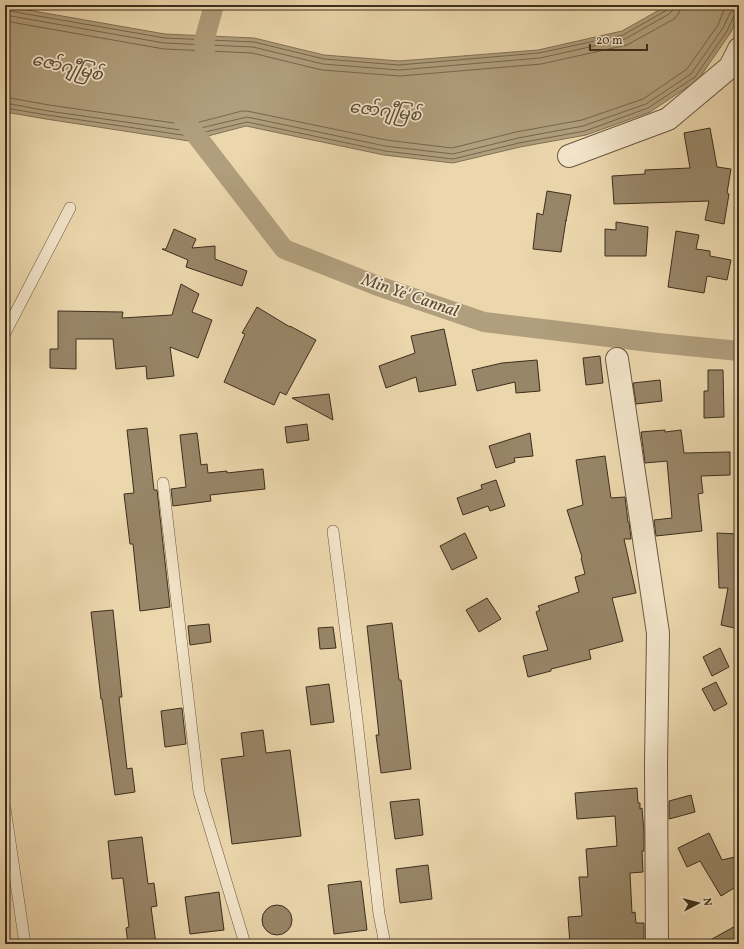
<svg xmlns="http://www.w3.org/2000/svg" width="744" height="949" font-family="Vollkorn,'Noto Sans Myanmar',serif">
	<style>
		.water { fill: #b09e7c; stroke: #827156 }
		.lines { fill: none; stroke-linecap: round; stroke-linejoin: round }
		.shore { stroke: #76664c; stroke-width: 1 }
		.canal { stroke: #b09e7c; stroke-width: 20 }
		.building { fill: #988668; stroke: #3d2e1d }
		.service-casing { stroke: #695841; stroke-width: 12 }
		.minor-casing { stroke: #695841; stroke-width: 24 }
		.service { stroke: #f3e5ca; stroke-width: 11 }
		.minor { stroke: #f3e5ca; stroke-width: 22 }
		.labels { text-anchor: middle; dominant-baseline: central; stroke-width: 3.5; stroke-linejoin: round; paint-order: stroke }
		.water-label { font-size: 17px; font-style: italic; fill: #5a4a35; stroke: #f3e5ca }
	</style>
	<rect width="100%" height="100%" fill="#ecd7ad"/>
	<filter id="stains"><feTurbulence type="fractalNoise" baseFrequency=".005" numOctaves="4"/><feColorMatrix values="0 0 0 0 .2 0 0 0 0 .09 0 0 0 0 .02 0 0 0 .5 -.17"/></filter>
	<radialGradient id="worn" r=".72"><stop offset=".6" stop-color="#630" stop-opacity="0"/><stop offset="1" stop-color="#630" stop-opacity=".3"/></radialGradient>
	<path class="water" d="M668 5H739V14L731 32 698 80 650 112 586 135 520 147 453 163 384 155 246 126 189 141 46 119 5 112V6L165 34 254 38 324 55 399 61 538 50 622 31Z"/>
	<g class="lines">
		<path class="shore" d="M5 6 6 9 9 11 165 38 254 42 324 59 399 65 539 53 623 35 667 10 669 8V5
			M5 15 164 43 253 47 323 64 399 70 540 58 625 39 669 14 673 10 674 5
			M5 21 164 49 252 53 322 70 400 76 541 64 627 45 674 19 679 13 680 5
			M5 97 49 105 188 125 242 111H247L386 140 452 148 516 132 582 120 643 99 687 69 718 25 724 10 730 5
			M5 103 48 111 188 131 247 117 385 146 453 154 518 138 583 126 646 104 691 74 723 28 730 13 734 10 739 9
			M5 108 47 115 189 136 247 122 385 151 453 159 519 143 585 131 648 108 695 77 727 31 734 16 736 14H739"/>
		<path class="canal" d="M206 62 204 41 214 5
			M182 117 284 249 378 286 484 322 658 343 739 351"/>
	</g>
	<path class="building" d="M710 128 717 167 731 169 727 193 729 194 724 224 705 220 709 201 614 204 612 176 645 174V170L690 168 684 133Z
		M547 191 571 195 566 221V220L561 252 533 249 537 213 543 215Z
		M616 222 648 227 646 256H605V229L616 230Z
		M174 229 196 239 192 248 215 246V259L247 271 242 286 186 267 188 260 162 249H166Z
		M676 231 699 235 696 249 710 251V256L731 260 727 280 707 276 704 293 668 287Z
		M181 284 199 294 192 312 212 320 198 358 170 347 174 376 147 379 146 366 116 369 113 339H76V369L50 368V349H58V311L123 312 122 318 172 315Z
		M257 307 290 327V326L316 340 286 395 280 392 274 405 224 382 245 334 242 333Z
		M444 329 456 385 419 392 416 377 386 388 379 366 415 353 411 336Z
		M600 356 603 383 586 385 583 358Z
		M537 360 540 391 516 393 515 382 477 391 472 370 502 363Z
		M708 370H723L724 417 704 418V391H708Z
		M660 380 662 401 636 404 633 383Z
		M329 394 333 420 292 398Z
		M307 424 309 440 287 443 285 427Z
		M147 428 154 490H157L170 607 140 611 133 544H130L124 494 134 493 127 430Z
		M665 430V432L681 430 684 453 730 452V475L701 476 703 493 698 494 702 531 656 536 654 520 672 518 667 461 645 463 641 432Z
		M197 433 201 465 207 464 208 473 227 471V473L263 469 265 489 210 495 211 501 173 506 171 489 186 487 180 435Z
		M530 433 533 456 514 458 515 462 496 468 489 446Z
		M605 456 611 498 625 497 628 522H629L631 539H624L636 593 612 598 623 641 589 650 591 659 551 669V671L528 677 523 656 548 650 536 612 540 610 538 606 579 592 575 577 585 574 581 558 582 557 567 510 583 505 576 460Z
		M496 480 505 506 490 511 488 506 463 515 457 498 482 489 481 485Z
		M465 533 477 558 452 570 440 546Z
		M717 533 739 534V629L721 625 728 588H719Z
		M487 598 501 619 479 632 466 610Z
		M113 610 122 697H119L127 769 132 768 135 792 115 795 102 699H101L91 612Z
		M392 623 399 680H401L411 769 381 773 376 735H379L367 626Z
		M209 624 211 642 190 645 188 626Z
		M333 627 336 648 320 649 318 628Z
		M720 648 729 667 712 676 703 657Z
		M716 682 727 704 714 711 702 689Z
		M329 684 334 722 311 725 306 687Z
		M182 708 186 744 165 747 161 711Z
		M263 730 266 753 290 750 301 836 232 844 221 759 244 756 241 733Z
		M637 788 638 803H640V809L642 808 644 832V851H642L643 872 630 873 632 913 635 912 636 923H644V944H570L568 917 582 916 579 877H588L586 849 617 846 615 816 577 819 575 793Z
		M691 795 695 812 669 819V801Z
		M419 799 423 835 395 839 390 802Z
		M709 833 722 860 739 856V885L721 896 700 861 687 867 678 848Z
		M142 837 148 884 154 883 157 906 151 907 156 944H128L126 928 129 927 123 878 112 879 108 841Z
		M428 865 432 899 400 903 396 869Z
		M361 881 367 930 334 934 328 885Z
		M219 892 224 930 190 934 185 897Z
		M262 920a15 15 0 1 1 30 0a15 15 0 1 1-30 0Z
		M739 924V944H703Z"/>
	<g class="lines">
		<defs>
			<path id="service" d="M5 333 70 208
				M163 483 199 792 245 944
				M333 531 356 712 379 914 385 944
				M5 808 25 944"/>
			<path id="minor" d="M569 156 668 119 730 67 739 49
				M617 359 658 633 656 763 657 944"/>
		</defs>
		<use href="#service" class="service-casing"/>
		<use href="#minor" class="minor-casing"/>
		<use href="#service" class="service"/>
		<use href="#minor" class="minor"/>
	</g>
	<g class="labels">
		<g class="water-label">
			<text transform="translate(67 68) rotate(13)">ဇော်ဂျီမြစ်</text>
			<text transform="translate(385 112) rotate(7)">ဇော်ဂျီမြစ်</text>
			<text transform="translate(410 296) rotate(19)">Min Ye' Cannal</text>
		</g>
	</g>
	<rect width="744" height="949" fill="none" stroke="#ecd7ad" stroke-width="20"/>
	<rect x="6" y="6" width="732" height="937" fill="none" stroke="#3d2e1d" stroke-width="2"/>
	<rect x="10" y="10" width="724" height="929" fill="none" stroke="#3d2e1d"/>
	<g transform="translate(698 903) rotate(83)" stroke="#f3e5ca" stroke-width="3" paint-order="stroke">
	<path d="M0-3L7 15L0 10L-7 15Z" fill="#3d2e1d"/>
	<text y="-6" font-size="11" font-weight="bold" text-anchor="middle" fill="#3d2e1d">N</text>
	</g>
	<path d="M590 44v6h57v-6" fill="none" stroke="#3d2e1d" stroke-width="2"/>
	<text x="596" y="44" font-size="12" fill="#3d2e1d" stroke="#f3e5ca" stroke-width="3" paint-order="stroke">20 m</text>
	<rect width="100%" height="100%" filter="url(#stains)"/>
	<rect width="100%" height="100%" fill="url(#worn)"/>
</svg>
